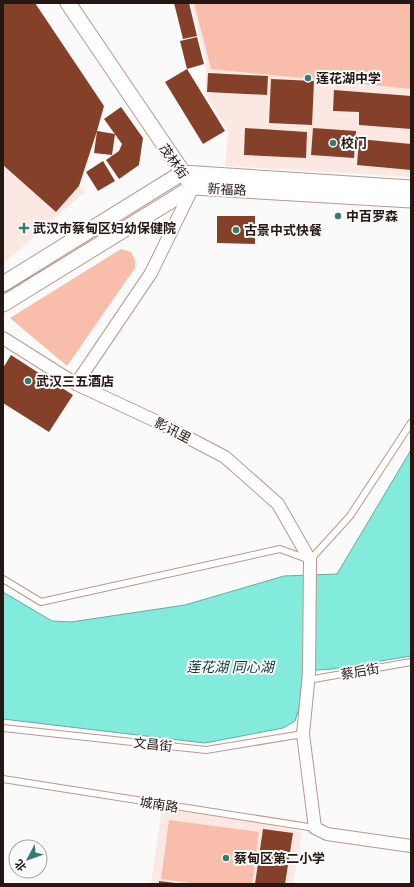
<svg xmlns="http://www.w3.org/2000/svg" width="414" height="887" font-family="'Open Sans','Noto Sans SC',sans-serif">
	<style>
		.built { fill: #fce8e2 }
		.green { fill: #f8beab }
		.water { fill: #82ebdc; stroke: #66aba0 }
		.building { fill: #854029 }
		.lines { fill: none; stroke-linecap: round; stroke-linejoin: round }
		.service-casing { stroke: #bc978b; stroke-width: 8 }
		.minor-casing { stroke: #bc978b; stroke-width: 14 }
		.tertiary-casing { stroke: #bc978b; stroke-width: 17 }
		.service { stroke: #fff; stroke-width: 6 }
		.minor { stroke: #fff; stroke-width: 12 }
		.tertiary { stroke: #fff; stroke-width: 15 }
		.poi-dot { fill: #367c72; stroke: #fafafa; stroke-width: 1.5 }
		.labels { text-anchor: middle; dominant-baseline: central; stroke-width: 4; stroke-linejoin: round; paint-order: stroke }
		.poi-label { font-size: 13px; font-weight: bold; fill: #251713; stroke: #fafafa; text-anchor: start }
		.street-label { font-size: 13px; fill: #251713; stroke: #fafafa }
		.water-label { font-size: 14px; font-style: italic; fill: #0b3d37; stroke: #fafafa }
	</style>
	<rect width="100%" height="100%" fill="#fafafa"/>
	<path class="built" d="M191 3H411V177L225 166 228 131 205 94 206 62Z
		M3 119 86 191 3 264Z
		M162 808 266 824 302 832 293 884H151Z"/>
	<path class="green" d="M194 3H411V89L211 69Z
		M121 249 131 252 135 260V268L67 366 10 318Z
		M169 820 259 832 252 884H198L161 879Z"/>
	<path class="water" d="M411 450V656L332 669 303 671 299 708 295 721 283 728 205 743 3 719V592L52 621 71 622 185 605 284 576 337 574Z"/>
	<path class="building" d="M3 3H35L104 106 97 131 115 134 112 155 94 153 97 131 79 186 56 212 3 165Z
		M174 3H189L197 36 183 39Z
		M197 37 204 64 187 69 180 41Z
		M187 69 225 131 203 144 165 82Z
		M208 73 268 76 267 95 207 92Z
		M271 79 314 81 312 125 269 123Z
		M334 90 411 96V129L359 125V112L333 111Z
		M121 107 143 138 139 165 119 179 106 160 119 151 122 144 104 119Z
		M245 128 307 132 306 158 244 155Z
		M313 128 356 131 354 158 311 155Z
		M359 139 411 144V170L357 165Z
		M103 161 115 181 98 191 86 172Z
		M217 216H255V244L217 243Z
		M11 355 73 395 49 432 3 403V368Z
		M263 829 293 833 285 884H255Z
		M159 881 175 883V884H159Z"/>
	<g class="lines">
		<defs>
			<path id="service" d="M3 579 41 602 280 549 310 560 350 516 411 423
				M308 680 411 662
				M3 728 206 750 303 734
				M3 779 315 828"/>
			<path id="minor" d="M3 338 76 384 160 423 225 457 278 504 310 560 309 673 303 734 315 828 327 834 411 846
				M76 384 151 273 193 187"/>
			<path id="tertiary" d="M68 3 188 180
				M3 284 182 173 411 188
				M3 304 193 187 411 200"/>
		</defs>
		<use href="#service" class="service-casing"/>
		<use href="#minor" class="minor-casing"/>
		<use href="#tertiary" class="tertiary-casing"/>
		<use href="#service" class="service"/>
		<use href="#minor" class="minor"/>
		<use href="#tertiary" class="tertiary"/>
	</g>
	<g class="poi-dot">
		<circle cx="308" cy="78" r="4"/>
		<circle cx="333" cy="143" r="4"/>
		<circle cx="338" cy="216" r="4"/>
		<path d="M22 222h4v4h4v4h-4v4h-4v-4h-4v-4h4z"/>
		<circle cx="236" cy="230" r="4"/>
		<circle cx="28" cy="381" r="4"/>
		<circle cx="226" cy="858" r="4"/>
	</g>
	<g class="labels">
		<g class="poi-label">
			<text x="316" y="78">莲花湖中学</text>
			<text x="341" y="143">校门</text>
			<text x="346" y="216">中百罗森</text>
			<text x="33" y="228">武汉市蔡甸区妇幼保健院</text>
			<text x="244" y="230">古景中式快餐</text>
			<text x="36" y="381">武汉三五酒店</text>
			<text x="234" y="858">蔡甸区第二小学</text>
		</g>
		<g class="street-label">
			<text transform="translate(174 161) rotate(55)">茂林街</text>
			<text transform="translate(227 189) rotate(3)">新福路</text>
			<text transform="translate(173 430) rotate(27)">影讯里</text>
			<text transform="translate(360 671) rotate(-10)">蔡后街</text>
			<text transform="translate(153 744) rotate(6)">文昌街</text>
			<text transform="translate(159 804) rotate(9)">城南路</text>
		</g>
		<g class="water-label">
			<text x="230" y="666">莲花湖 同心湖</text>
		</g>
	</g>
	<rect width="414" height="887" fill="none" stroke="#251713" stroke-width="8"/>
	<g transform="translate(28 859) rotate(229)"><circle r="19" fill="#fafafa" stroke="#a59f9e"/>
	<path d="M0-3L7 15L0 10L-7 15Z" fill="#367c72"/>
	<text y="-6" font-size="11" font-weight="bold" text-anchor="middle" fill="#251713">北</text>
	</g>
</svg>
